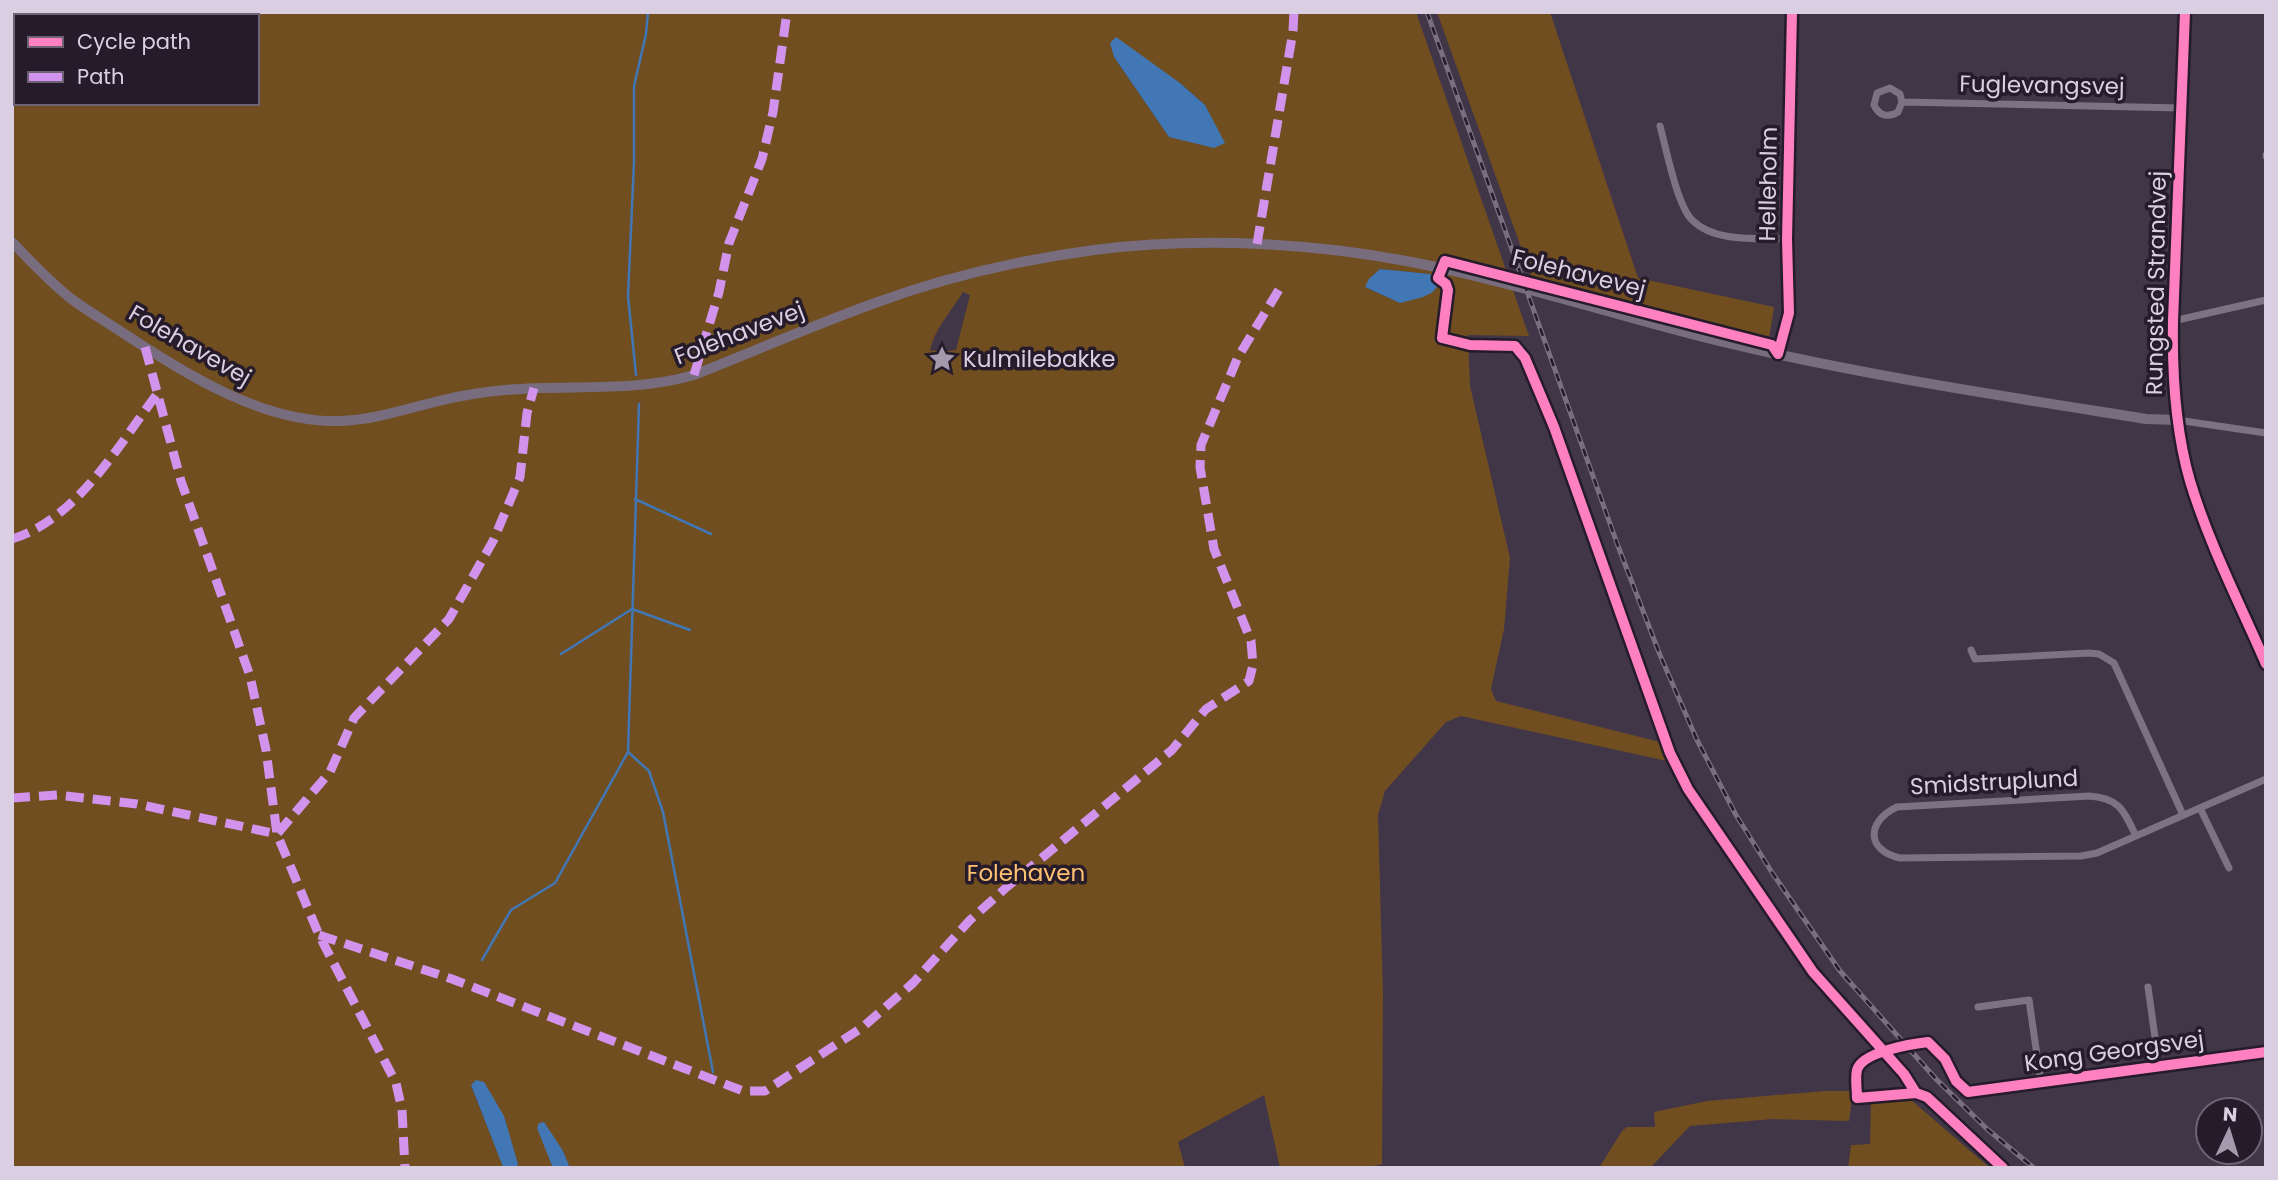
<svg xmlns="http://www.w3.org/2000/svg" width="2278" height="1180" font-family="Poppins,sans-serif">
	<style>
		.green { fill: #714e20; fill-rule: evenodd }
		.water { fill: #4177b4 }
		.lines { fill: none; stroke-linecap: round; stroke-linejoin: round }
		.stream { stroke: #4177b4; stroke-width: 2.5 }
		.street { stroke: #7d7284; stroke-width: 7 }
		.secondary { stroke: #786c7f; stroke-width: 10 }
		.rail-casing { stroke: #786f7f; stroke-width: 5 }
		.rail { stroke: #251b2a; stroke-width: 2.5; stroke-dasharray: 8; stroke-linecap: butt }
		.quiet { stroke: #d193ec; stroke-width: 9; stroke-dasharray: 18 9; stroke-linecap: butt }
		.cycleway-casing { stroke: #251b2a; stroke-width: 15 }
		.cycleway { stroke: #ff80c0; stroke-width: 10 }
		.labels { text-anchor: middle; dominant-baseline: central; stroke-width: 7; stroke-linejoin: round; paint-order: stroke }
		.street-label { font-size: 23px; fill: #dacee3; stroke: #251b2a }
		.poi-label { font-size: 23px; fill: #dacee3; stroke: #251b2a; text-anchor: start }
		.park-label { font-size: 23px; fill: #fdc071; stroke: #251b2a }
	</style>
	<rect width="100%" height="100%" fill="#413648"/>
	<path class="green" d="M12 12H1416L1529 336 1468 335 1470 386 1510 558 1504 629 1491 689 1496 701 1660 742 1667 761 1461 716 1446 722 1385 791 1378 815 1383 994 1382 1164 1365 1168H1280L1264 1095 1178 1142 1185 1168H570L563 1151 546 1149 553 1168H516L518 1163 471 1086 504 1168H12ZM16 16H257V103H16ZM1114 57 1152 64 1180 83 1205 105 1224 143 1169 137ZM1380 269 1430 274V278L1411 299 1400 303 1365 287ZM963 292 970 295 956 350 943 352 930 350C935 328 951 312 963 292Z
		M1437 12H1550L1638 278 1774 307 1769 339 1532 278Z
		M1826 1091H1853L1849 1121 1773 1119 1690 1126 1650 1168H1599L1622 1131 1627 1127H1655L1654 1112 1707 1101Z
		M1910 1099 1990 1168H1848L1851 1145 1870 1144 1871 1100Z"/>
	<path class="water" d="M1116 37 1180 83 1205 105 1225 143 1214 148 1169 137 1114 57 1110 43Z
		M1380 269 1430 274 1437 287 1433 292 1423 297 1400 303 1365 287 1369 279Z
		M476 1080 484 1082 504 1116 518 1164 516 1168 503 1167 471 1085Z
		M544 1122 563 1151 570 1168H553L537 1128 539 1123Z"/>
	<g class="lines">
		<path class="stream" d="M636 375 628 296 634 162V86L646 34 648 12
			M635 499 711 534
			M561 654 632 609 690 630
			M628 752 649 771 663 812 713 1072
			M482 960 511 910 555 883 628 752 639 404"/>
		<path class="street" d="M1902 102 1900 94 1890 88 1877 93 1874 105C1879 116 1888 118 1898 112L1902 102 2181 108
			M1660 126C1666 148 1677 205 1692 220 1715 243 1758 238 1787 239
			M2266 155V156
			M2173 321 2266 300
			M1778 354 1789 313 1787 239 1792 12
			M2177 420 2266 433
			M1971 650 1975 659 2089 653 2099 654 2114 663 2183 815
			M2200 808 2229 868
			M2136 836C2124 811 2120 798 2089 796L1897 807C1867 821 1865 850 1900 858L2081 856 2097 853 2266 779
			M2148 987 2159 1066
			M1978 1007 2029 1000 2041 1083
			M1968 1092 2266 1052"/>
		<path class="secondary" d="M2185 12 2173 321C2172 375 2175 429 2190 481 2209 544 2240 604 2266 664
			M12 242C30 261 48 280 69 297 87 311 107 322 126 335 188 375 263 423 339 421 375 420 408 408 443 400 463 395 484 392 505 390 569 384 632 393 694 375 755 351 814 325 875 303 945 277 1020 260 1094 250 1206 236 1325 243 1436 267 1532 287 1624 318 1719 341 1860 375 2003 396 2146 419L2177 420"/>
		<defs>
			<path id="rail" d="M1427 12 1618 546 1660 655 1697 740 1736 815 1773 874 1840 971 1936 1079 1987 1129 2034 1168"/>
		</defs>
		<use href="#rail" class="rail-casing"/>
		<use href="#rail" class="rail"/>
		<path class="quiet" d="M1257 244 1293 31 1294 12
			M145 347 181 481 250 676 266 750 277 834 319 935 396 1083 402 1110 405 1168
			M694 375 719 292 729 243 762 159 773 112 787 12
			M12 539C77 519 118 446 157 394
			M12 798 57 795 137 804 277 834 330 772 354 718 449 619 493 541 520 477 527 413 534 388
			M319 935 452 979 743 1091H765L863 1027 913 983 970 920 1008 886 1172 750 1206 709 1249 681 1253 665 1251 641 1214 549 1200 467 1201 445 1238 357 1283 283"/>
		<defs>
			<path id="cycleway" d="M2185 12 2173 321C2172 375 2175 429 2190 481 2209 544 2240 604 2266 664
				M1778 354 1772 345 1445 261 1438 278 1446 284 1448 290 1442 338 1470 345 1515 346 1525 358 1554 427 1670 753 1688 789 1813 972 1904 1074 1916 1093 1927 1097 2003 1168
				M1778 354 1789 313 1787 239 1792 12
				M1916 1093 1857 1098C1857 1089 1855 1078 1857 1070 1862 1052 1911 1044 1928 1042L1945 1059 1956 1081 1968 1092 2266 1052"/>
		</defs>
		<use href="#cycleway" class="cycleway-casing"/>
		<use href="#cycleway" class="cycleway"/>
	</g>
	<defs>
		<symbol id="sight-bare" viewBox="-9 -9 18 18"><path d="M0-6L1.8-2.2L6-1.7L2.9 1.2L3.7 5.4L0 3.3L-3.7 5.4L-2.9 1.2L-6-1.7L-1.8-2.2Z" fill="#a499ad" stroke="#251b2a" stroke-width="2.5" paint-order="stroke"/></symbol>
	</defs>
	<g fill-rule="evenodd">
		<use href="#sight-bare" x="923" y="340" width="38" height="38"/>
	</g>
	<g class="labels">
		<g class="street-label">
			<text transform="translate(2042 85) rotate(1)">Fuglevangsvej</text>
			<text transform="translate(1768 184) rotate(-89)">Helleholm</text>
			<text transform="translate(1579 273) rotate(14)">Folehavevej</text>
			<text transform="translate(2156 283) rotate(-89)">Rungsted Strandvej</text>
			<text transform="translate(739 333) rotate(-21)">Folehavevej</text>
			<text transform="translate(190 345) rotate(30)">Folehavevej</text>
			<text transform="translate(1994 782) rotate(-3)">Smidstruplund</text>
			<text transform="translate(2114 1051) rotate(-8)">Kong Georgsvej</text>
		</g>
		<g class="poi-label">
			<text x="963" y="359">Kulmilebakke</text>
		</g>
		<g class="park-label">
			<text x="1026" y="873">Folehaven</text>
		</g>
	</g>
	<rect width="2278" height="1180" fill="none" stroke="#dacee3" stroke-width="28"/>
	<rect x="14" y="14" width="245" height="91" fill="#251b2a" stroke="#6d6374" stroke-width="2"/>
	<rect x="28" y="37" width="35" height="10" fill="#ff80c0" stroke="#6d6374" stroke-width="2"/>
	<text x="77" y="49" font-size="21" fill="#dacee3">Cycle path</text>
	<rect x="28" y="72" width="35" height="10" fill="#d193ec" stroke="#6d6374" stroke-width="2"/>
	<text x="77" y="84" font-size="21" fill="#dacee3">Path</text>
	<g transform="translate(2229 1131) rotate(4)"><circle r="33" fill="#251b2a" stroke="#6d6374" stroke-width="2"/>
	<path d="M0-5L12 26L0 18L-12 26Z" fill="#a499ad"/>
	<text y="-10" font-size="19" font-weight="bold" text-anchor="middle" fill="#dacee3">N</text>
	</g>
</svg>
